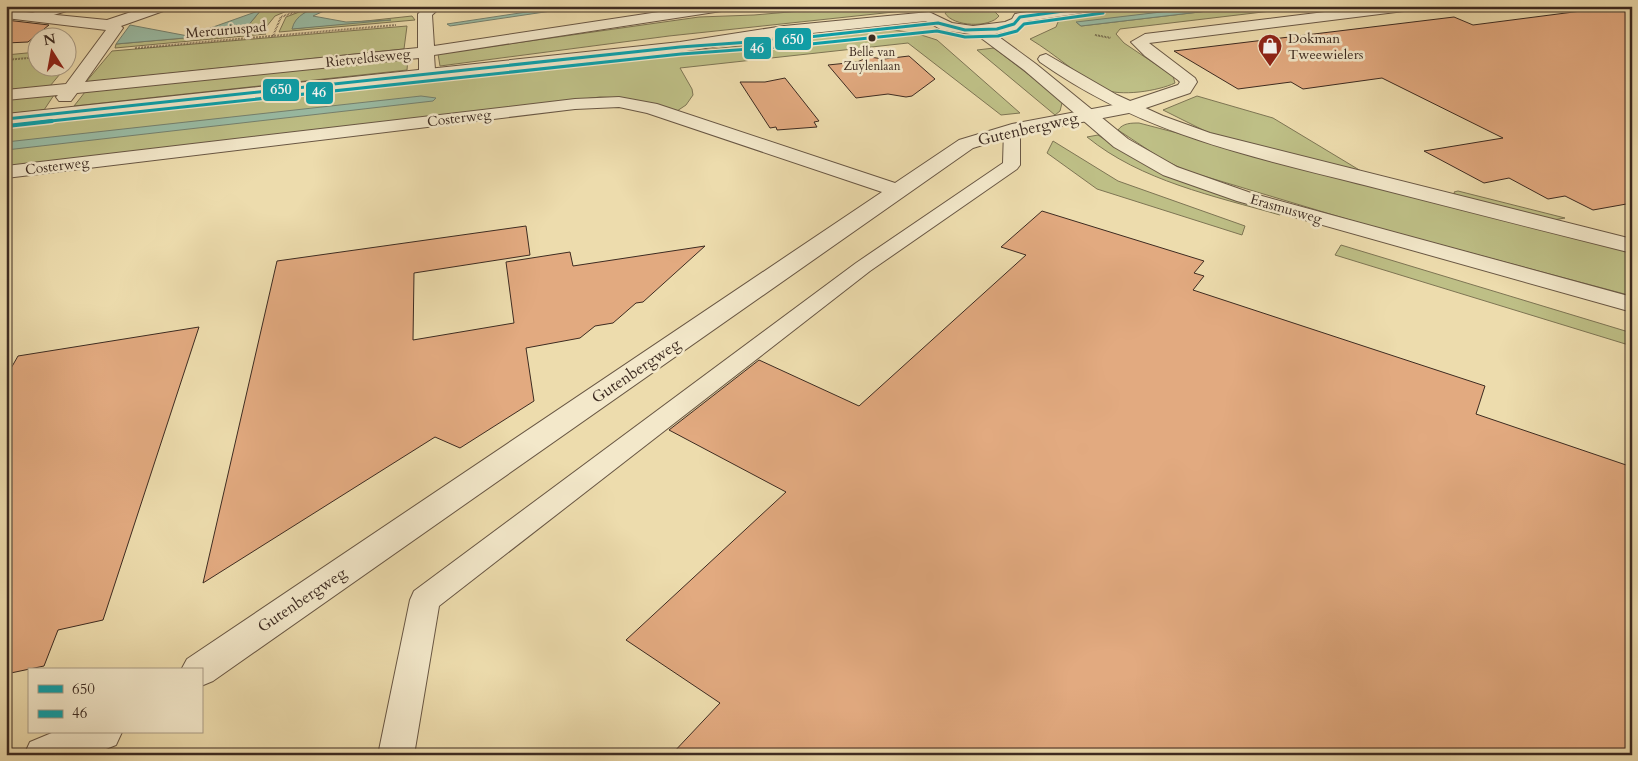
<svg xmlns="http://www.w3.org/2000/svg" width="1638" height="761" font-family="Cardo,serif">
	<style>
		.green { fill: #bebf86; stroke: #7e7554 }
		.water { fill: #9abca5; stroke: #758270 }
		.building { fill: #e2aa80; stroke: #3d2b21 }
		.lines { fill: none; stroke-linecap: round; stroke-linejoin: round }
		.service-casing { stroke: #695744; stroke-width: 2 }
		.pedestrian-casing { stroke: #695744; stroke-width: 2 }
		.minor-casing { stroke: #695744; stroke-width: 2 }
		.tertiary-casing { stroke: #695744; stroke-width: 2 }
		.path { stroke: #3d2b21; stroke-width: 2; stroke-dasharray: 0.5 1; stroke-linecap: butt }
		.service { fill: #f3e8ca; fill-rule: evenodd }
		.pedestrian { fill: #f3e8ca; fill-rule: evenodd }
		.minor { fill: #f3e8ca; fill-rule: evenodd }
		.tertiary { fill: #f3e8ca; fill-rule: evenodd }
		.bus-1-casing { stroke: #f3e8ca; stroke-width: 5.5 }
		.bus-2-far1-casing { stroke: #f3e8ca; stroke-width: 5.5 }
		.bus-2-casing { stroke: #f3e8ca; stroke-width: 7 }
		.bus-1 { stroke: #0ca1ab; stroke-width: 3 }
		.bus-2-far1 { stroke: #0ca1ab; stroke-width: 3 }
		.bus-2 { stroke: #0ca1ab; stroke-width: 4 }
		.bus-dot { fill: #3d2b21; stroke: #f3e8ca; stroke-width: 2 }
		.labels { text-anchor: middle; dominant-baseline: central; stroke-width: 5; stroke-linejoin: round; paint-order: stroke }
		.far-bus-label { font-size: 12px; fill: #3d2b21; stroke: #f3e8ca }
		.far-street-label { font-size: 14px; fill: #3d2b21; stroke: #f3e8ca }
		.far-poi-label { font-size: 14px; fill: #3d2b21; stroke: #f3e8ca; text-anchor: start }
		.street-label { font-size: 16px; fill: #3d2b21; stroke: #f3e8ca }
		.line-badge { stroke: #f3e8ca; stroke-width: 2 }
		.badge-label { font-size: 14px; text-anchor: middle; font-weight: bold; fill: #fff }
	</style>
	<rect width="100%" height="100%" fill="#eddcad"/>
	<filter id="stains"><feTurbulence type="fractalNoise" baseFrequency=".004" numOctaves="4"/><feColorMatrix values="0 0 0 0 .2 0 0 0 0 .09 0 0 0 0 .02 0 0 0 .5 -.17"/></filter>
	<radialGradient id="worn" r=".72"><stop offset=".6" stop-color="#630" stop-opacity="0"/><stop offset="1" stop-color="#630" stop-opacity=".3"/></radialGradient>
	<path class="green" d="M274 6H299L275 16 262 32 266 34 115 48 116 44 242 33 261 10Z
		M315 6H321L305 12 292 29 412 16 415 20 279 32 286 17Z
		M860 6H912L903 11 669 36 440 66 438 54 699 17 754 15Z
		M975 6 993 10 999 16C990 28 953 27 945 13L952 8Z
		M1127 6H1212L1077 23 1081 26 1250 6H1313L1120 29 1116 34 1124 43 1173 76 1175 83C1158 91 1120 97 1103 89 1077 75 1055 54 1030 39L1056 27 1058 22 1055 16Z
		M407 26 404 49 86 82 112 51Z
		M893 30 915 33 937 40 1020 113 1001 115 908 43 680 68 692 89 693 95 686 105 674 113 624 98 600 97 6 167V123Z
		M994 48 1059 98 1062 103 1060 111 1055 115 977 50Z
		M37 52 38 68H65L50 86 6 90V55Z
		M408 58 407 70 74 106 85 92Z
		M54 95 44 110 6 114V100Z
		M1197 96 1273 118 1361 171 1211 134 1163 110Z
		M1139 123 1632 252V296L1370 226 1187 171 1162 159 1118 130C1123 123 1131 123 1139 123Z
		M1098 135 1127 154 1282 212 1280 215C1214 196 1141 181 1087 137Z
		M1053 141 1118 181 1245 226 1242 235 1097 189 1047 153Z
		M1458 191 1565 218 1553 220 1456 196 1454 192Z
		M1341 245 1632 333V346L1335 255Z"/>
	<path class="water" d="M321 6H335L313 16 346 22 391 20 292 29C295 15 309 10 321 6Z
		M566 6H585L450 26 447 24Z
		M1212 6H1250L1081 26 1076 22Z
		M261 10 242 33 116 44 130 25 188 36Z
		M421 96 436 98 433 101 6 150V142Z"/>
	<path class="building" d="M1620 6H1632V203L1593 210 1565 196 1548 199 1509 178 1484 183 1424 151 1503 138 1382 78 1303 89 1291 82 1238 89 1174 51 1454 17 1473 25Z
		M6 20 49 25 28 42 6 43Z
		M909 56 935 79 912 96 906 97 888 94 856 98 828 65 857 62 869 57 884 59Z
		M785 78 819 121 814 122 817 127 777 130 776 127 770 128 740 82H765Z
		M1042 211 1204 261 1194 273 1204 276 1193 290 1485 386 1476 414 1632 467V755H671L720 703 626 640 786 492 669 430 759 360 859 406 1026 255 1001 247Z
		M526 226 530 255 414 273 413 340 514 323 506 262 570 252 573 266 705 246 643 302 636 303 613 323 595 326 580 338 526 348 534 401 460 448 435 437 203 583 277 261Z
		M199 327 103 620 58 630 44 666 6 674V377L18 356Z"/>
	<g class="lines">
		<defs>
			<path id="service" d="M1012 125 1020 130V165L1017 169 870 271 439 606 414 755H378L410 600 414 591 856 263 1003 163 1004 130Z"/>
			<path id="pedestrian" d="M53 6H75L73 9 34 21 27 17 29 14Z"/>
			<path id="minor" d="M149 6H171L169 9 121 26 123 28 85 82 418 48V14L426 6H442L432 15 434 46 698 6H735L728 10 434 55 435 70 433 74H421L419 70V58L77 93 71 101H59L56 97 58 95 6 100V90L66 84 106 30 6 18V10L107 20Z
				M1373 6H1419L1412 10 1149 43 1195 78 1197 82 1190 93 1134 112 1015 135 973 148 213 681 201 686V670H181L187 659 882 192 647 113 619 107 575 109 6 178V166L575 99 619 97 657 104 895 183 959 140 1012 124 1124 103 1178 85 1180 82 1178 80 1145 56 1131 42 1145 34Z
				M54 732H122L116 745 91 755H24L30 742Z"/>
			<path id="tertiary" d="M1068 6H1109L1102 10 1027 21 1016 29 995 34 1036 64 1128 139 1177 167 1251 193 1632 297V312L1237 201 1163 175 1114 147 1024 70 977 35 942 30 926 21 784 36 680 52 6 124V114L680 42 784 26 929 12 952 23 973 26 1005 22 1012 19 1015 14 1020 13Z
				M1046 54 1117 95 1163 116 1210 133 1632 239V253C1542 231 1453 208 1364 185 1246 155 1142 134 1040 62L1038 59 1040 56Z"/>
		</defs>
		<use href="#service" class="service-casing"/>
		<use href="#pedestrian" class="pedestrian-casing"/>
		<use href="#minor" class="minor-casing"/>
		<use href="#tertiary" class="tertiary-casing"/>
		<path class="path" d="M1095 35 1111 38
			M273 36 281 17 311 6
			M135 48 396 25
			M6 60 38 57"/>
		<use href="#service" class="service"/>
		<use href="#pedestrian" class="pedestrian"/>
		<use href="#minor" class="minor"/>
		<use href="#tertiary" class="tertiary"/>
		<defs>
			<path id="bus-1" d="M6 119 680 47 790 39 938 23 965 30 997 29 1014 24 1020 17 1100 6"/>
			<path id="bus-2-far1" d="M41 122 681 54 791 46 937 31 965 37 998 36 1017 31 1024 24 1103 13"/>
			<path id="bus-2" d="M7 126 52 121"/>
		</defs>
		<use href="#bus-1" class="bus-1-casing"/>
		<use href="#bus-2-far1" class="bus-2-far1-casing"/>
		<use href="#bus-2" class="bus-2-casing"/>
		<use href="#bus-1" class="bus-1"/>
		<use href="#bus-2-far1" class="bus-2-far1"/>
		<use href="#bus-2" class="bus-2"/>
	</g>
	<defs>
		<symbol id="shop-pin" viewBox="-11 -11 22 30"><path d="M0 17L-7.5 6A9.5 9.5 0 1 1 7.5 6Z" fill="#8f2418" stroke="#f3e8ca"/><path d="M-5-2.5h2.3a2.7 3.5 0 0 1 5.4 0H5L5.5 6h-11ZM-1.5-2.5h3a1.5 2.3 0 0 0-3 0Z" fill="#fff"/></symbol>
	</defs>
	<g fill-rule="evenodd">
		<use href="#shop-pin" x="1256" y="32" width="28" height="38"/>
	</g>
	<circle class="bus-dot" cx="872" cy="38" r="4.5"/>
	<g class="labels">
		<g class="far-bus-label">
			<text x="872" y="52">Belle van<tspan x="872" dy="14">Zuylenlaan</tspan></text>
		</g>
		<g class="far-street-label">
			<text transform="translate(226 30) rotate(-5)">Mercuriuspad</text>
			<text transform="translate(368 58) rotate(-6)">Rietveldseweg</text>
			<text transform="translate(459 118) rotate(-7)">Costerweg</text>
			<text transform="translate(57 166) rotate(-7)">Costerweg</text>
			<text transform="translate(1286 209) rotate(16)">Erasmusweg</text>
		</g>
		<g class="far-poi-label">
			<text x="1288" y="38">Dokman<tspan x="1288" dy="16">Tweewielers</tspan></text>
		</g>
		<g class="street-label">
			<text transform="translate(1028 129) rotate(-13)">Gutenbergweg</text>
			<text transform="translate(636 371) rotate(-34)">Gutenbergweg</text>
			<text transform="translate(302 600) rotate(-34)">Gutenbergweg</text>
		</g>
	</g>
	<g class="line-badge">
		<rect x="774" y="27" width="38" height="24" rx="5" fill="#0ca1ab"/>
		<rect x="743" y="36" width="29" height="24" rx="5" fill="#0ca1ab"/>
		<rect x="262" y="78" width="38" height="24" rx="5" fill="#0ca1ab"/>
		<rect x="305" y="81" width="29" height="24" rx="5" fill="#0ca1ab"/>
	</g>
	<g class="badge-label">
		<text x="793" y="44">650</text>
		<text x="757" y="53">46</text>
		<text x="281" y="94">650</text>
		<text x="319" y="97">46</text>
	</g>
	<rect width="1638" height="761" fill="none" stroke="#eddcad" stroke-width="25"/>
	<rect x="8" y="8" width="1623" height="746" fill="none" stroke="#3d2b21" stroke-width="2.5"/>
	<rect x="12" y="12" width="1613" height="736" fill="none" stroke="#3d2b21"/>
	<rect x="28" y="668" width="175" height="65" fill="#f3e8ca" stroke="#aa9c86"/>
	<rect x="38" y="685" width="25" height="8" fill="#0ca1ab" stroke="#aa9c86"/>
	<text x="72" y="694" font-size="15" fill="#3d2b21">650</text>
	<rect x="38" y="710" width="25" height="8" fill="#0ca1ab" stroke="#aa9c86"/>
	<text x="72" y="718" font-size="15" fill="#3d2b21">46</text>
	<g transform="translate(52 52) rotate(349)"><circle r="24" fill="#f3e8ca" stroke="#aa9c86"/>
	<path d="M0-4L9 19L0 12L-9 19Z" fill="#8f2418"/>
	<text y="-8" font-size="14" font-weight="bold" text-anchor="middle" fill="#3d2b21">N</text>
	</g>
	<rect width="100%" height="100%" filter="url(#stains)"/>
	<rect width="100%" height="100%" fill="url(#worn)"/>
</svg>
